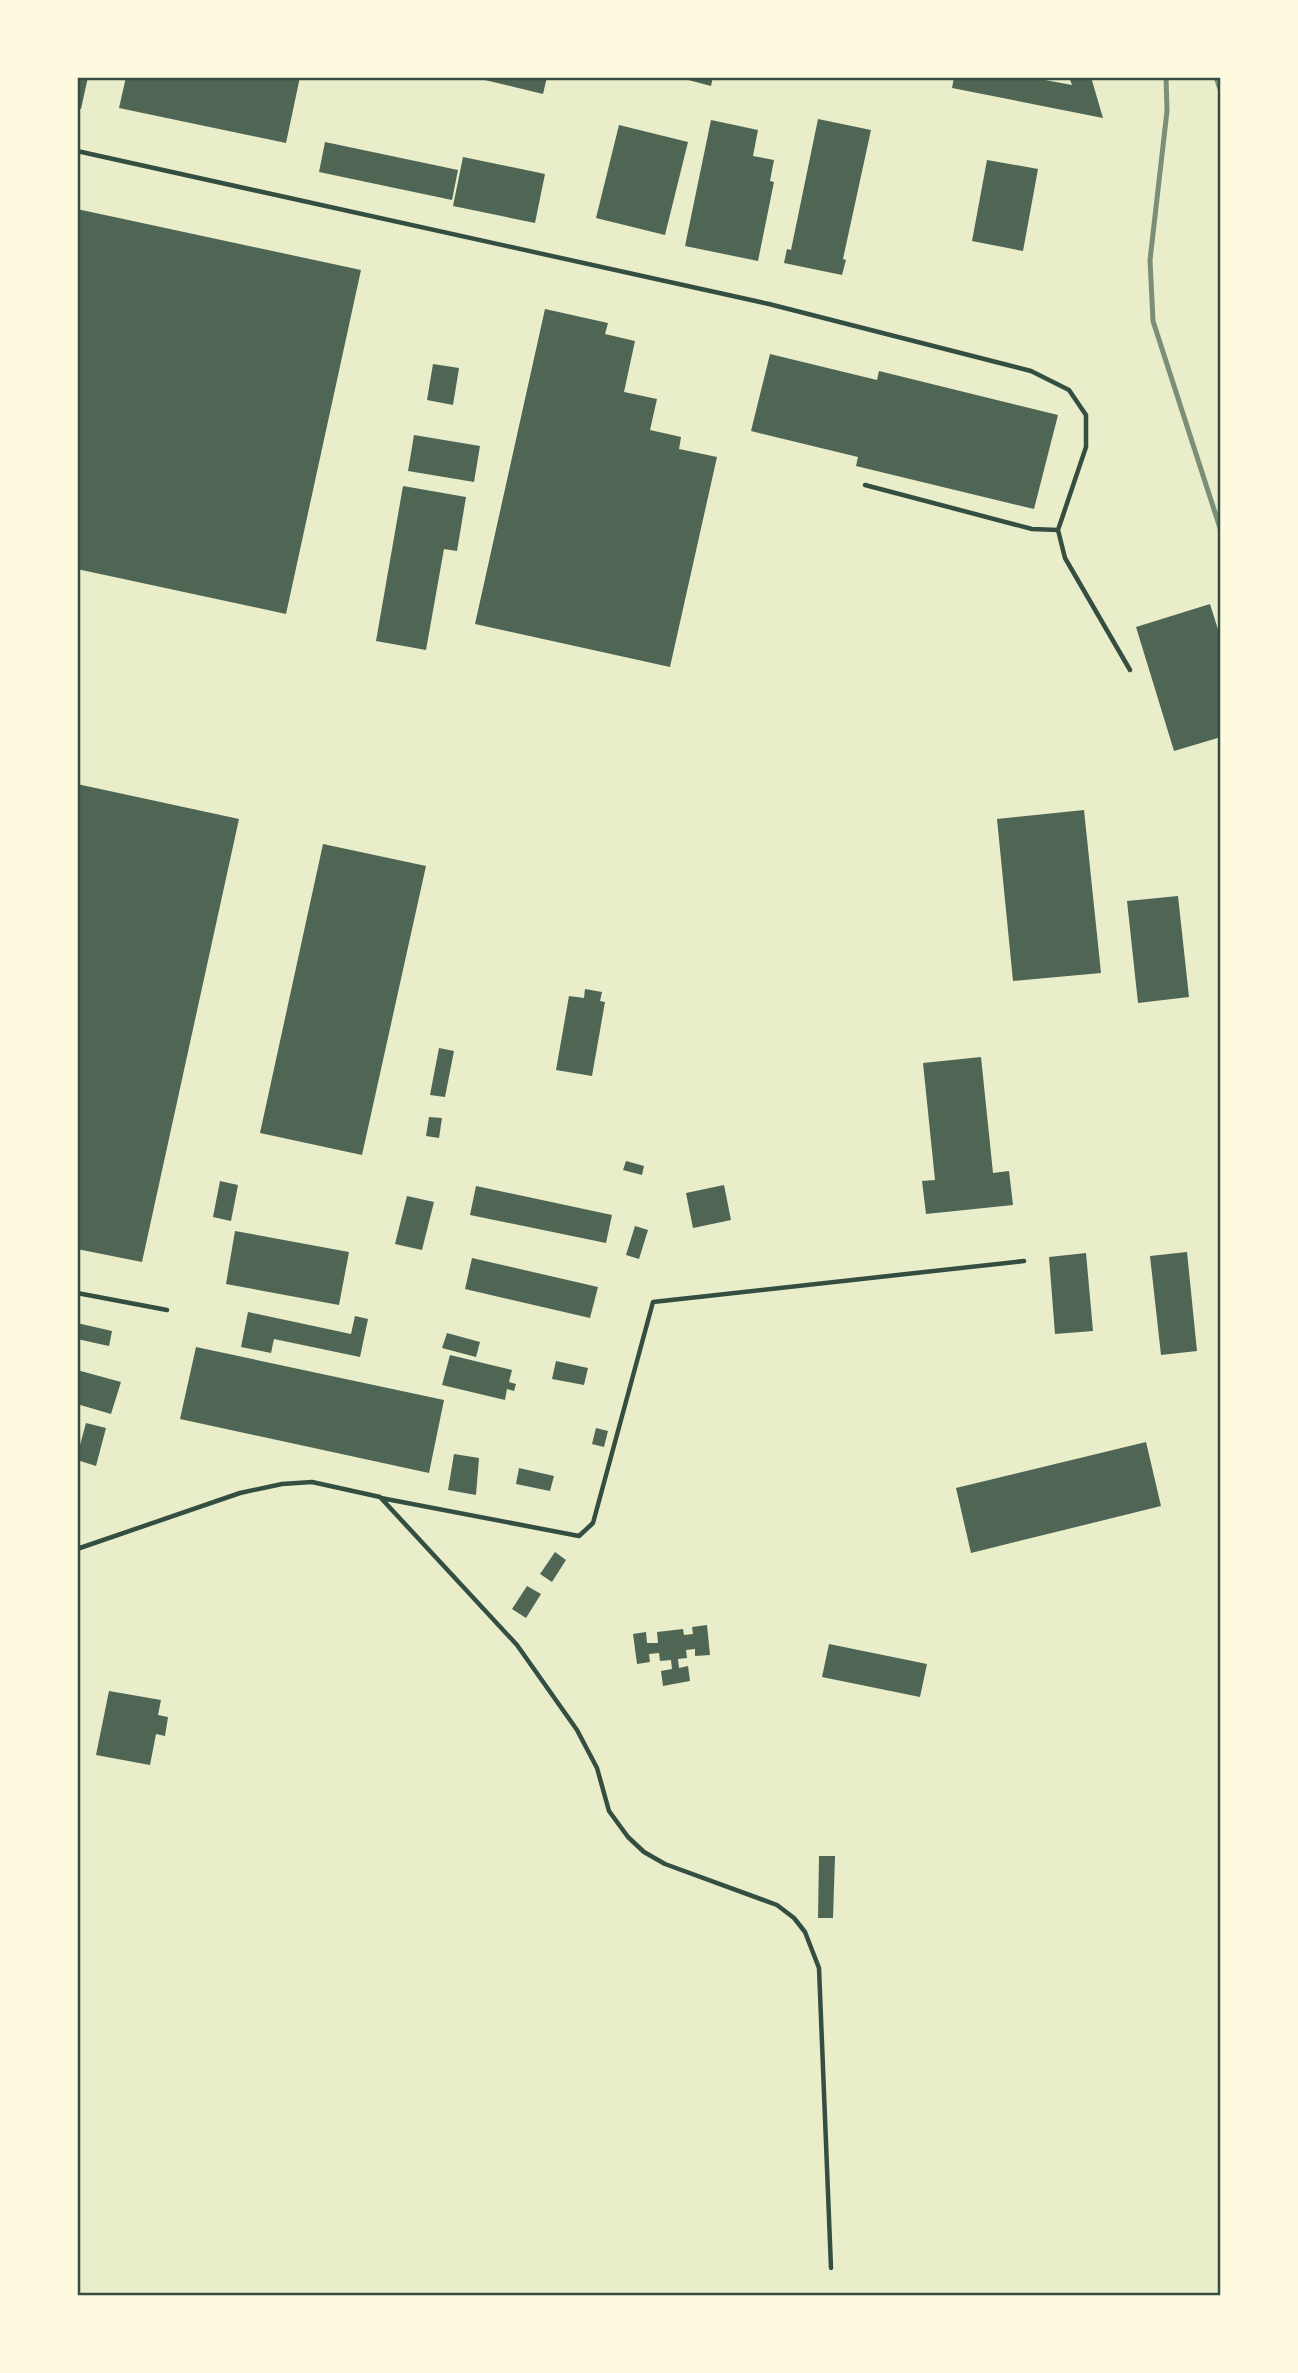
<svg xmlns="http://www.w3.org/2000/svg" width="1298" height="2373" font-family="'Source Sans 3',sans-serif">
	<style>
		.building { fill: #4f6655 }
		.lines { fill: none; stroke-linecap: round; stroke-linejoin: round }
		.service { stroke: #344e41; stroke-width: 4.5 }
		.rail { stroke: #7c8e77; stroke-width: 5 }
		.neatline { fill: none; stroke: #344e41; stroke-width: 2.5 }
	</style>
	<rect width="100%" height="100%" fill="#e9edc9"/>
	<path class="building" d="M77 77H88L81 109 77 108Z
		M126 77H300L286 143 119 108Z
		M472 77H547L543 94Z
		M677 77H713L711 86Z
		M954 77H1029L1072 85 1069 77H1091L1103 118 952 88Z
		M818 119 871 130 843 259 846 260 842 275 784 263 787 249 791 250Z
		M711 120 758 130 753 156 774 160 770 181 774 182 758 261 685 246Z
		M619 125 688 142 665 235 596 218Z
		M325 142 458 170 452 200 319 172Z
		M463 157 545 174 535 223 453 206Z
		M987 160 1038 169 1023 251 972 241Z
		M77 209 361 270 286 614 77 569Z
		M545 309 608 323 605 334 635 341 624 392 657 399 650 430 681 437 679 449 717 457 670 667 475 624Z
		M770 354 877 380 879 371 1058 415 1034 509 856 466 858 457 751 431Z
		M433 364 459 368 453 405 427 400Z
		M414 435 480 446 474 482 408 471Z
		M403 486 466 497 457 551 444 549 426 650 376 641Z
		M1210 604 1221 639V737L1174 751 1136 627Z
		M77 784 239 819 142 1262 77 1249Z
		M1084 810 1101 973 1013 981 997 819Z
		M323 844 426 866 362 1155 260 1133Z
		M1178 896 1189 997 1138 1003 1127 901Z
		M585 989 602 992 600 1001 605 1002 592 1076 556 1070 569 996 584 998Z
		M439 1048 454 1051 445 1097 430 1095Z
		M981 1057 993 1173 1009 1171 1013 1205 926 1214 922 1181 935 1180 923 1063Z
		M429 1117 442 1118 439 1138 426 1136Z
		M626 1161 644 1166 642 1175 623 1170Z
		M220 1181 238 1185 231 1221 213 1217Z
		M724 1185 731 1220 693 1228 686 1193Z
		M476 1186 612 1215 606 1243 470 1215Z
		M407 1196 434 1202 422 1250 395 1244Z
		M635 1226 648 1230 639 1259 626 1255Z
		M235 1231 349 1252 339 1305 226 1284Z
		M1187 1252 1197 1351 1161 1355 1150 1256Z
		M1086 1253 1093 1331 1055 1334 1049 1257Z
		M472 1258 598 1287 590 1318 465 1289Z
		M248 1312 351 1334 355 1316 368 1319 360 1357 274 1339 271 1353 241 1347Z
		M77 1323 112 1331 109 1346 77 1339Z
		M447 1333 480 1342 476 1357 442 1348Z
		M196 1347 444 1400 429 1473 180 1419Z
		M450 1355 512 1370 509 1382 516 1384 514 1391 507 1389 505 1400 442 1385Z
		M556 1361 588 1368 584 1385 552 1379Z
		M77 1370 121 1382 111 1414 77 1404Z
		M86 1423 106 1428 96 1466 77 1460V1444L80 1445Z
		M596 1428 608 1431 604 1447 592 1444Z
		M1146 1442 1161 1506 971 1553 956 1488Z
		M454 1454 479 1458 476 1495 448 1490Z
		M519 1468 554 1476 550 1491 516 1484Z
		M555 1552 566 1560 552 1582 540 1574Z
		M527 1586 541 1594 526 1618 512 1609Z
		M707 1625 710 1655 695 1656V1649L686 1650 687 1658 678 1659 679 1668 688 1666 690 1681 663 1686 661 1671 672 1669 671 1660 660 1661 659 1653 649 1654 650 1662 637 1664 633 1634 646 1632 647 1643H658L657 1632 683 1629 684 1635 693 1634 692 1627Z
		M829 1644 927 1664 920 1697 822 1677Z
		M109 1691 161 1700 158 1715 168 1717 165 1736 156 1734 150 1765 96 1755Z
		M819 1856H835L833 1918H818Z"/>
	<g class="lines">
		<path class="service" d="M77 151 769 304 1031 371 1069 390 1086 415V447L1058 530 1065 558 1130 670
			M865 485 1032 529 1058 530
			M77 1293 167 1310
			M381 1498 579 1536 593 1523 653 1302 1024 1261
			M77 1549 240 1493 282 1484 312 1482 380 1497 517 1645 577 1730 597 1768 609 1811 628 1837 644 1852 665 1864 777 1905 794 1918 805 1932 819 1968 831 2268"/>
		<path class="rail" d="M1166 77 1167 111 1150 260 1153 321 1221 531
			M1216 77 1221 92"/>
	</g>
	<rect width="1298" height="2373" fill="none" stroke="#fefae0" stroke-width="158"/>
	<rect x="79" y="79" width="1140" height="2215" class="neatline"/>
</svg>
